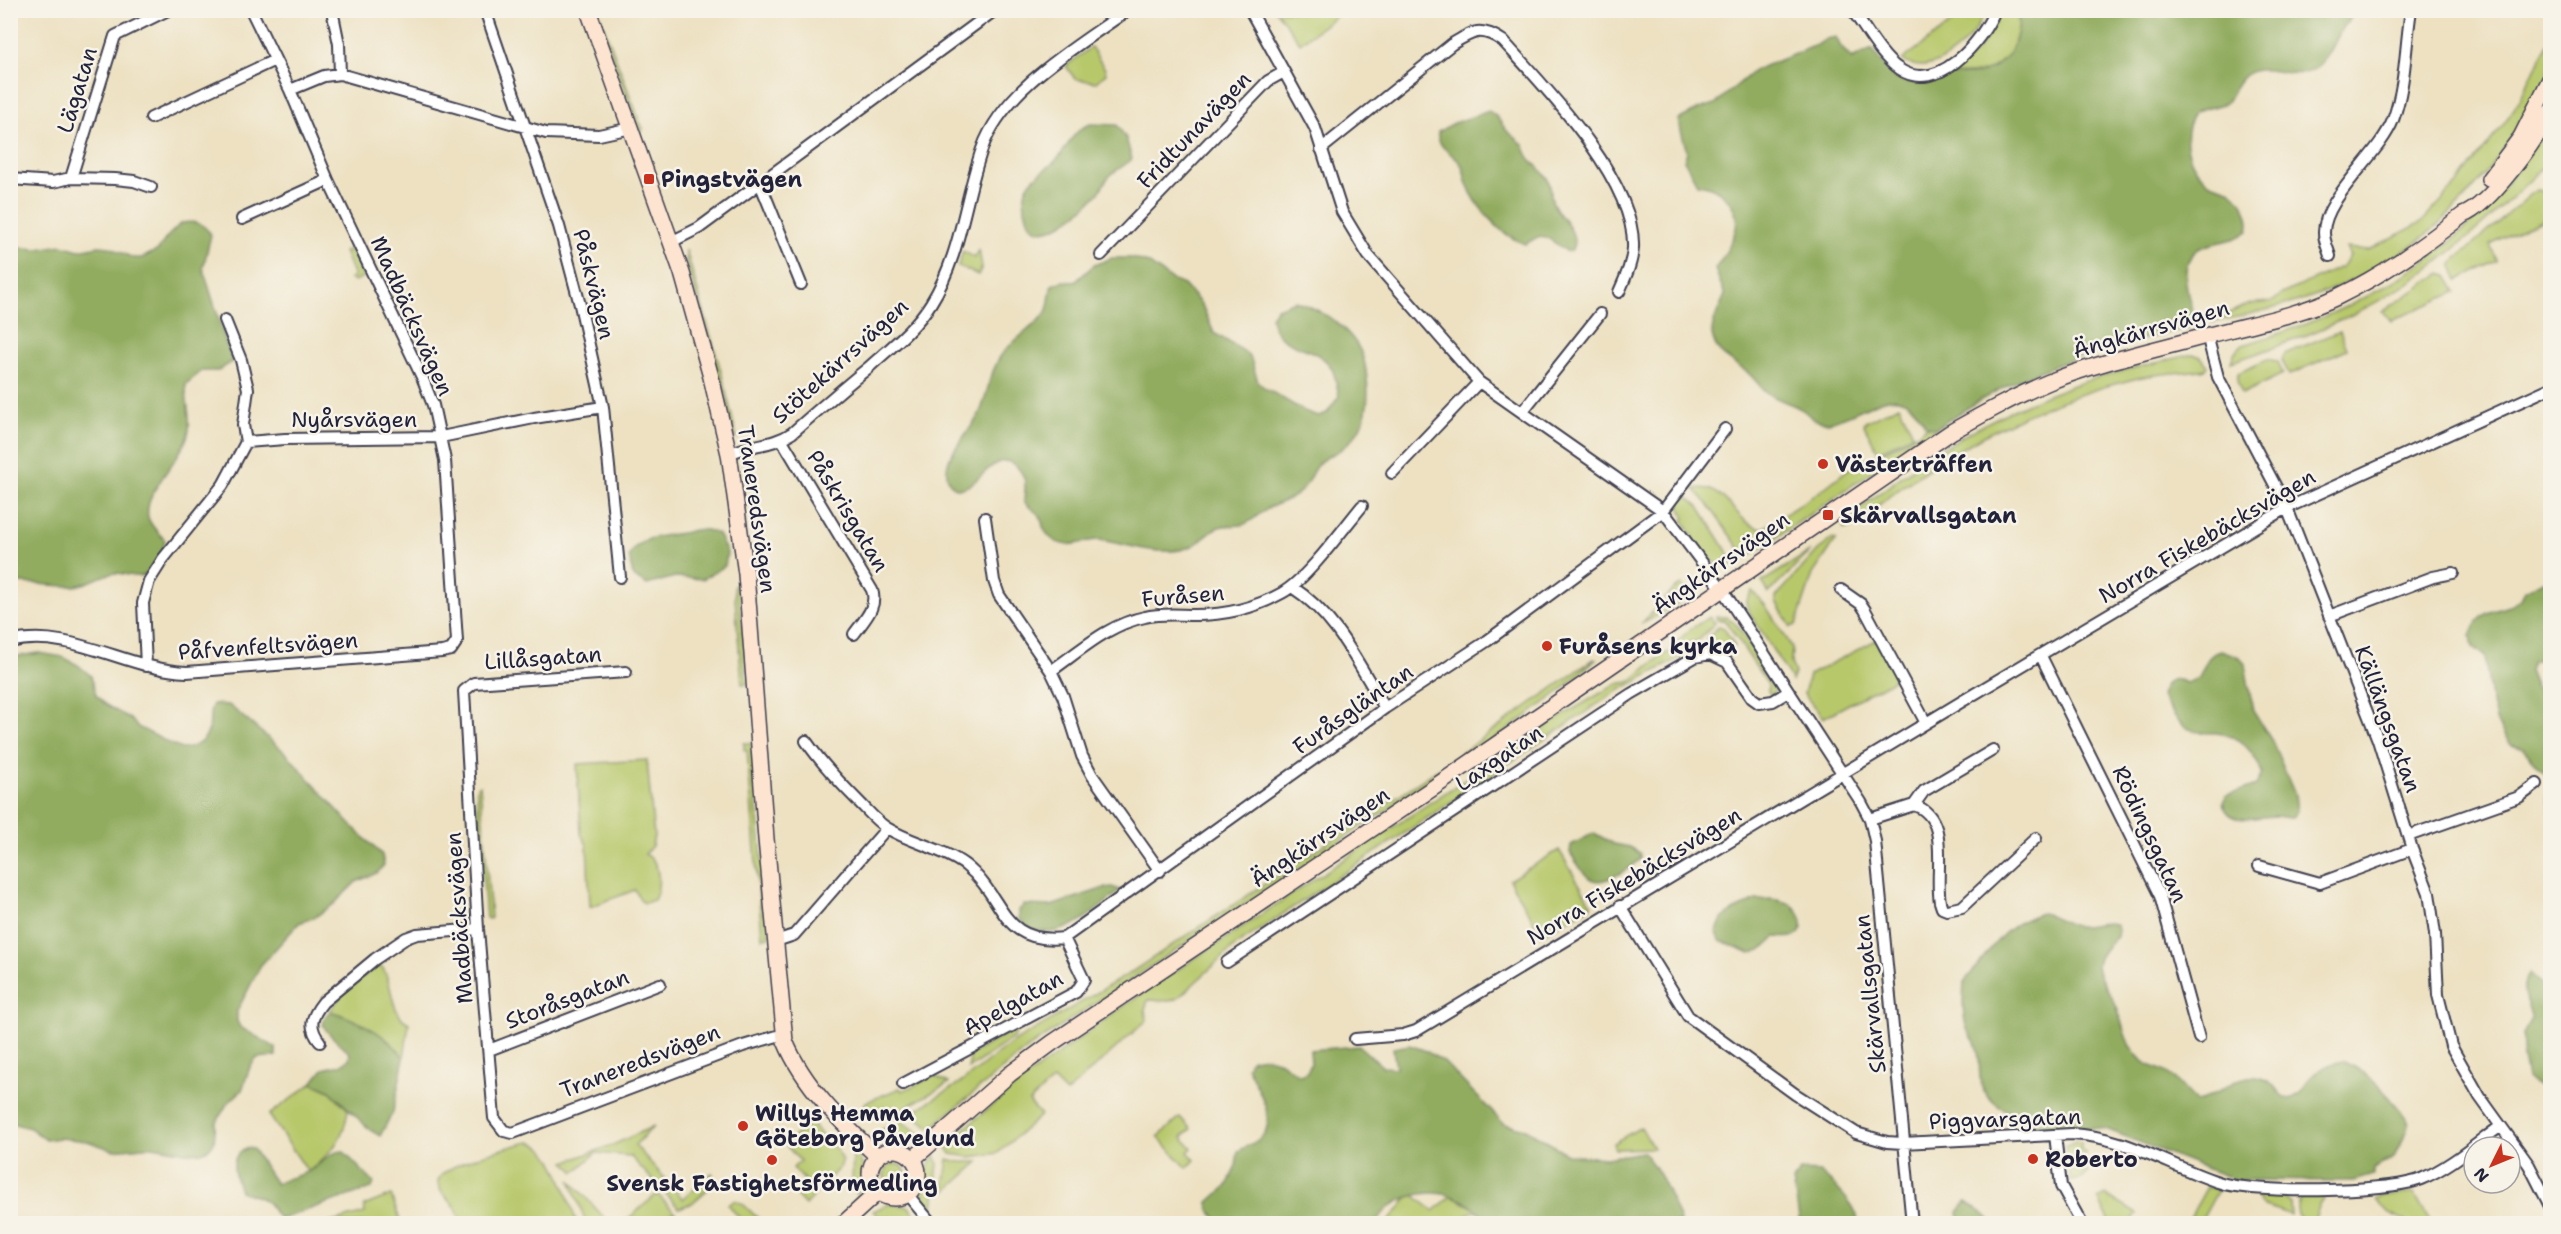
<svg xmlns="http://www.w3.org/2000/svg" width="2561" height="1234" font-family="'Shantell Sans',sans-serif">
	<style>
		.green { fill: #b7c86b; stroke: #6c7553; stroke-width: 1.5 }
		.forest { fill: #91ac5f; stroke: #5a674d; stroke-width: 1.5 }
		.lines { fill: none; stroke-linecap: round; stroke-linejoin: round }
		.street-casing { stroke: #403f4f; stroke-width: 14 }
		.secondary-casing { stroke: #403f4f; stroke-width: 18 }
		.street { stroke: #fff; stroke-width: 10 }
		.secondary { stroke: #fde4d1; stroke-width: 15 }
		.poi-dot { fill: #c8321e; stroke: #f7f3e8; stroke-width: 2 }
		.labels { text-anchor: middle; dominant-baseline: central; stroke-width: 5; stroke-linejoin: round; paint-order: stroke }
		.street-label { font-size: 22px; fill: #22223b; stroke: #f7f3e8 }
		.poi-label { font-size: 22px; font-weight: bold; fill: #22223b; stroke: #f7f3e8; text-anchor: start }
	</style>
	<rect width="100%" height="100%" fill="#f7f3e8"/>
	<filter id="ink" filterUnits="userSpaceOnUse"><feTurbulence type="fractalNoise" baseFrequency=".0167" numOctaves="2"/><feDisplacementMap in="SourceGraphic" scale="12" xChannelSelector="R" yChannelSelector="G"/><feConvolveMatrix kernelMatrix="1 2 1 2 8 2 1 2 1" color-interpolation-filters="sRGB"/></filter>
	<filter id="wash" filterUnits="userSpaceOnUse"><feTurbulence type="fractalNoise" baseFrequency=".008" numOctaves="4" result="noise"/><feDisplacementMap in="SourceGraphic" scale="24" xChannelSelector="R" yChannelSelector="G"/><feGaussianBlur stdDeviation="1.35" result="paint"/><feColorMatrix in="noise" values="0 0 0 0 0 0 0 0 0 0 0 0 0 0 0 0 0 1.4 0 .05"/><feComposite in="paint" operator="in"/></filter>
	<g filter="url(#wash)">
		<rect width="100%" height="100%" fill="#ede1c2"/>
		<path class="green" d="M1969 10 1985 11C1976 38 1933 82 1902 60Z
			M595 11H598L640 122 643 129 640 132Z
			M1276 11H1343L1300 43Z
			M2001 11H2017C2023 35 2009 64 1983 72 1972 75 1961 75 1950 75 1974 56 1990 39 2001 11Z
			M2549 42C2558 69 2537 101 2521 124 2464 212 2409 263 2308 298 2277 309 2243 315 2211 323 2223 317 2238 307 2251 304 2266 301 2269 306 2282 294L2343 266 2350 256 2346 248 2369 250 2422 222 2456 185 2499 130 2514 109Z
			M1091 47 1105 69 1106 74 1096 82 1075 79 1066 66Z
			M2550 122V161C2510 199 2471 238 2426 271 2368 313 2300 340 2231 362L2234 353 2242 345C2338 318 2435 271 2499 193 2517 170 2533 145 2550 122Z
			M2536 190 2542 191C2547 199 2551 206 2550 216L2490 244 2497 261 2458 280 2452 266 2453 262Z
			M351 249 363 277 355 281 350 279 354 276 344 252Z
			M686 250 722 375 737 438 732 435 703 319 686 263Z
			M979 250 982 267 978 275 958 266 963 251 975 258Z
			M2441 273 2447 276 2456 292 2391 321 2383 311Z
			M2340 331 2347 349 2289 375 2282 360 2284 354Z
			M2193 354 2201 357 2208 366 2206 369C2184 373 2160 373 2138 378 2030 403 1933 456 1850 529H1843C1848 516 1874 498 1886 488 1942 444 2006 409 2074 385 2112 372 2153 364 2193 354Z
			M2269 359 2278 362 2283 374 2242 394 2237 381 2238 373Z
			M1899 405 1913 434 1878 452 1863 423Z
			M1926 426 1936 428 1746 558 1707 503 1694 489C1727 482 1734 524 1762 529L1819 492 1859 461 1875 456 1917 434Z
			M1687 497 1699 506 1735 564C1709 574 1695 538 1683 520L1685 518 1680 506 1681 501Z
			M1833 539 1836 540 1834 543 1813 574 1796 625 1791 627 1776 602V597L1818 550Z
			M1811 551 1769 593 1762 582Z
			M738 584 747 684H742L734 586Z
			M1681 585 1691 595 1672 608 1641 624 1674 589Z
			M1752 591 1765 605 1792 647 1791 663 1795 673 1792 681 1748 610 1746 602Z
			M1716 616 1726 617 1737 625 1774 684 1775 689 1772 697 1768 691V685L1729 626 1724 620H1717Z
			M1710 617 1715 623 1699 640 1671 647 1693 627Z
			M1719 626 1724 628 1735 646 1726 651 1705 645 1707 638Z
			M1876 640 1897 678 1823 718 1804 694 1809 675Z
			M1698 644 1697 649 1616 692 1235 946 1178 998 1170 1001 1148 1000 1145 1010 1147 1020 1066 1093 1053 1080 1029 1102 1041 1115 998 1153 971 1157 951 1154 945 1145 1020 1082 1135 998 1552 722 1616 684 1629 682 1664 654Z
			M1594 659H1596L1558 693 1503 733 1029 1047 931 1128 915 1116 916 1110 963 1081 1012 1043 1127 975 1436 771Z
			M744 743H751L769 937 762 938 747 750H744Z
			M647 760 654 836 652 846 645 854C661 861 661 886 654 900L645 903 641 901 635 890 590 907 587 845 581 834 577 764Z
			M480 785 491 918 489 919 486 918 477 798V787Z
			M1559 850 1592 906 1542 935 1509 880Z
			M375 967H382C394 983 389 1014 409 1023L404 1058C391 1038 353 1018 330 1011L343 993Z
			M1012 1031 1016 1033 1013 1038 968 1069 971 1054Z
			M934 1076 949 1083 890 1116 879 1117 863 1107 866 1102 900 1088 902 1091Z
			M312 1083 330 1091 348 1110C344 1140 331 1153 308 1172L269 1115Z
			M1180 1117 1191 1129 1182 1137 1192 1148 1188 1152 1195 1160 1187 1168 1158 1137Z
			M900 1120 922 1135C904 1145 890 1144 872 1135Z
			M810 1123 837 1150 842 1161 841 1166 805 1205 796 1195 808 1184 793 1168 800 1161 785 1144Z
			M654 1126 635 1145 683 1199 712 1173 716 1182 692 1203 679 1208 630 1156 596 1153 575 1172 565 1162 615 1144Z
			M1641 1127 1653 1148 1615 1149 1613 1143Z
			M529 1142C556 1145 568 1201 577 1223H461C459 1218 458 1210 454 1206 449 1198 439 1194 438 1183 436 1165 512 1146 529 1142Z
			M2074 1142H2081V1149L2086 1154 2080 1166 2089 1172 2082 1179 2071 1181 2066 1147Z
			M855 1149C864 1165 868 1178 856 1194L852 1185 853 1151Z
			M935 1155 938 1163 933 1208C915 1196 924 1169 935 1155Z
			M948 1159 959 1162H979L946 1191 944 1188Z
			M884 1175a11 11 0 1 1 22 0a11 11 0 1 1-22 0Z
			M570 1180 609 1223H586Z
			M2207 1187 2218 1190 2200 1223H2187Z
			M1411 1193 1434 1211 1451 1196 1480 1211 1471 1212 1458 1223 1387 1224Z
			M2414 1193 2431 1223H2410L2389 1213 2376 1200 2382 1197Z
			M657 1194 675 1212 645 1223H623Z
			M391 1195 401 1223H328L365 1213 364 1206Z
			M2106 1195 2137 1214 2131 1223H2111L2098 1199Z
			M2326 1196 2319 1207 2313 1223H2303C2296 1215 2295 1205 2301 1197Z
			M2256 1197H2284L2290 1202 2291 1215 2262 1205Z
			M735 1200 743 1204 763 1223H744L728 1205Z
			M889 1204 908 1206 919 1219 915 1221 878 1216 873 1211Z"/>
		<path class="forest" d="M2017 11H2356C2352 17 2346 23 2342 29 2334 42 2330 58 2316 68 2293 84 2266 59 2244 76 2236 83 2232 95 2226 103L2195 112C2179 133 2187 167 2209 182 2216 186 2225 186 2231 191 2243 199 2252 218 2248 231 2234 242 2221 241 2205 246 2172 257 2190 303 2197 326 2142 340 2085 352 2033 374 1998 388 1967 408 1936 428L1926 426C1900 378 1879 405 1841 418 1836 420 1829 423 1824 422 1815 422 1810 416 1804 411 1793 403 1778 401 1767 393 1760 387 1755 379 1748 373 1734 361 1715 356 1712 334 1711 322 1721 305 1725 295L1715 269C1723 258 1731 244 1735 232 1743 207 1719 185 1697 184L1684 160 1687 152 1678 120 1699 109 1715 104 1755 70 1817 45 1826 39 1836 37 1841 47 1852 59 1872 49C1880 61 1889 77 1904 81 1920 85 1934 78 1949 75 1962 73 1974 76 1986 71 2010 62 2023 34 2017 11Z
			M1489 111 1497 117 1506 130 1524 145C1526 161 1539 165 1547 178 1552 186 1550 193 1552 200 1557 218 1581 230 1572 250L1568 252C1561 248 1545 233 1538 237 1533 239 1530 242 1525 244 1501 236 1476 207 1467 184 1464 178 1465 171 1462 166 1455 153 1436 149 1438 132L1454 123Z
			M1091 124 1117 125 1126 138 1132 159C1124 167 1115 169 1108 178 1104 183 1102 189 1098 194 1085 208 1037 253 1027 217 1024 207 1022 196 1028 186 1035 173 1051 168 1060 156 1069 144 1075 128 1091 124Z
			M181 223C195 221 203 222 211 235L203 268 232 362 218 371H202L186 384C185 400 191 414 189 430 184 459 143 490 148 517 150 526 159 533 165 540 164 550 154 570 144 575 137 579 125 573 116 573 100 574 88 586 72 586 51 586 31 582 11 583L10 247 38 249 62 245 79 250 99 246 110 247 133 258H142L158 250 166 238Z
			M1112 258H1132L1148 263 1174 281 1184 285 1202 305 1214 333 1245 352 1251 359 1258 382 1265 388 1304 411 1318 416 1327 413 1339 396C1337 387 1336 377 1332 369 1317 342 1275 352 1271 317L1277 308 1295 301C1324 310 1359 333 1365 365 1371 398 1370 428 1340 450 1334 454 1326 457 1320 462 1311 470 1310 482 1301 491 1291 501 1276 503 1265 510 1257 515 1251 523 1242 525 1235 526 1227 525 1219 527 1207 531 1202 543 1190 547 1163 558 1127 544 1100 540 1093 539 1082 543 1074 544 1061 546 1050 541 1044 529 1042 525 1042 520 1040 516 1035 510 1028 508 1024 501 1025 486 1028 479 1017 467 996 447 980 485 963 488 958 489 954 488 951 484 934 462 972 432 980 412 988 394 989 374 1000 357 1010 341 1039 324 1046 312 1050 304 1049 294 1052 285L1062 281 1075 282 1094 265Z
			M694 530H707L718 534 727 553 725 566 703 579 675 577 647 585 633 576 629 556C642 531 672 538 694 530Z
			M2543 581 2550 583V657L2532 662 2529 670 2550 724V812L2547 797 2550 779 2522 748 2511 745C2507 738 2498 728 2496 720 2491 700 2487 678 2485 657L2473 647 2471 635 2477 622 2487 613 2512 605 2521 599 2525 590Z
			M2221 650 2240 657 2245 664 2253 711 2272 741 2295 795 2297 811 2292 818C2286 818 2279 816 2273 816 2255 817 2228 827 2223 802L2226 796 2256 785 2262 774C2255 752 2240 735 2216 733 2204 733 2194 733 2184 726 2174 718 2168 706 2161 695 2166 681 2172 675 2186 683L2199 678C2205 664 2207 655 2221 650Z
			M39 653 63 657 78 665 91 676 96 695 106 705 129 718 138 727 181 749C193 749 206 741 209 729 211 720 208 713 213 704L229 705 286 753 350 824 382 855 384 865 377 873 356 882 334 904 315 917 299 923 261 965 237 1011V1021L240 1027 276 1048V1056L257 1058 250 1067 242 1090 227 1104 216 1123 214 1142 210 1148 202 1152 191 1153 153 1146 113 1150 87 1141 60 1138 46 1140 30 1128 11 1123V657Z
			M1594 833 1614 844 1630 847 1640 853V859C1629 869 1601 889 1588 877 1581 871 1576 861 1570 853L1571 845Z
			M1112 887 1120 890C1096 912 1050 953 1019 919V910L1024 905 1051 906 1104 888Z
			M1771 899C1777 900 1784 901 1790 904 1801 910 1808 930 1795 936 1788 939 1782 937 1775 937L1761 950 1750 953 1719 940 1716 933 1722 919 1731 912 1756 900Z
			M2042 913C2053 915 2067 924 2075 926 2088 928 2101 921 2115 924L2118 929 2117 937C2080 969 2104 975 2117 1008 2123 1024 2124 1040 2136 1054 2147 1068 2159 1066 2171 1076 2181 1083 2187 1095 2197 1102 2221 1095 2241 1066 2268 1081 2277 1086 2278 1097 2290 1099 2302 1095 2303 1088 2309 1079 2316 1070 2332 1063 2343 1061 2365 1071 2383 1087 2396 1106 2400 1112 2408 1117 2409 1125 2410 1129 2396 1150 2394 1158L2373 1169V1175L2353 1181 2236 1180 2106 1129C2083 1126 2059 1131 2036 1126 2026 1112 2010 1115 1997 1105 1970 1084 1985 1069 1976 1045 1974 1039 1969 1034 1967 1029 1962 1014 1963 997 1964 982 1989 953 2003 923 2042 913Z
			M2530 974 2545 987 2550 982V1092L2534 1084 2527 1078 2523 1058V1034L2532 1019C2528 1004 2517 988 2530 974Z
			M330 1011C358 1020 388 1034 404 1058L393 1112 380 1136 370 1130 330 1091 312 1083 323 1069 340 1065 349 1059 350 1054C340 1041 331 1040 323 1025L325 1017Z
			M1409 1045 1424 1050 1443 1061 1504 1124 1526 1129 1569 1155 1606 1158 1643 1152C1661 1172 1671 1199 1681 1223H1490C1469 1199 1444 1187 1412 1196 1398 1200 1383 1209 1377 1223L1221 1224C1215 1217 1208 1212 1209 1202L1227 1186 1236 1166 1238 1151C1245 1147 1253 1144 1259 1139 1281 1123 1255 1084 1247 1067L1250 1060C1277 1052 1279 1063 1300 1075L1307 1072 1311 1063 1310 1050 1359 1046 1383 1067 1396 1068 1393 1048Z
			M248 1148 253 1149 276 1184C286 1178 296 1177 307 1172 321 1166 326 1152 343 1151L374 1183 372 1188 281 1219C273 1214 272 1205 264 1200 257 1196 247 1194 240 1191 234 1175 227 1155 248 1148Z
			M1800 1171 1820 1172C1832 1182 1859 1208 1858 1223H1800L1793 1181Z
			M1966 1202 1977 1208 1993 1223H1960L1958 1212Z"/>
	</g>
	<g filter="url(#ink)">
		<g class="lines">
			<defs>
				<path id="street" d="M332 10 339 44 340 74
					M485 10 559 226 580 305 603 407 620 577
					M1250 10 1315 128 1342 212 1368 255 1479 382 1663 511 1722 589 1861 802 1870 819 1875 841 1912 1224
					M1852 10C1865 27 1881 57 1899 69 1937 95 1982 42 1995 10
					M290 90 324 76 340 74 546 133 599 135 631 128
					M151 118 275 60
					M1321 149 1452 44C1473 31 1481 26 1503 41 1546 88 1636 181 1633 248 1632 264 1625 278 1619 292
					M71 178 115 36 168 10
					M10 179 53 182 71 178 115 179 134 181 151 187
					M760 183 801 284
					M242 219 328 180
					M671 242 699 228 995 10
					M1101 255 1268 81 1284 72
					M2330 256C2328 249 2324 241 2324 233 2323 199 2380 154 2393 120 2406 84 2405 47 2411 10
					M2207 335 2218 377 2287 508 2378 740 2412 849 2429 893 2435 934 2438 995 2451 1046 2480 1097 2529 1165 2550 1206
					M1522 412 1600 314
					M782 440 872 590C878 607 864 620 854 634
					M246 442 285 439 441 437 534 418 603 407
					M729 454C750 444 773 446 792 433 817 411 842 389 868 368 890 348 915 329 931 303 961 255 964 201 982 149 1003 88 1078 46 1128 10
					M1392 473 1479 382
					M985 518 994 581 999 595 1051 671 1063 696 1082 756 1092 775 1160 871
					M1292 587C1336 615 1358 664 1385 708
					M1841 590 1861 604 1865 610 1926 723
					M2329 616 2433 577 2453 573
					M10 642C70 627 128 670 187 672L442 652 451 650 457 641 445 460 433 405 422 377 328 180 290 90 251 10
					M2041 656 2160 896 2199 1038
					M146 666 143 603 149 581 163 559 223 485 246 442 243 425 248 389 241 360 225 320
					M1051 671C1081 650 1109 624 1145 617 1161 613 1178 615 1195 615 1226 615 1255 608 1282 593 1306 580 1343 529 1362 506
					M626 672 474 683 464 691 478 929 494 1118 504 1131 513 1133 743 1046 784 1034
					M806 741C822 764 840 783 860 803 868 811 877 822 887 828 911 843 942 848 965 865 1006 897 999 945 1064 938L1084 980 1076 992 903 1084
					M1914 805 1924 791 1993 750
					M1870 819 1914 805C1952 818 1934 871 1940 902L1942 908 1947 910 1962 907 2036 838
					M2408 836 2519 797 2537 784
					M2259 866 2320 883 2412 849
					M1620 906 1688 1016 1795 1094 1856 1133 1887 1142 1903 1143 2072 1134C2127 1137 2167 1165 2218 1182 2252 1194 2387 1193 2421 1179 2450 1167 2476 1144 2501 1126
					M1064 938 1385 708 1487 641 1663 511 1725 429
					M776 941 794 935 887 828
					M1227 962 1631 694 1695 657 1710 654 1727 662 1752 698 1759 703 1773 701 1788 692
					M1355 1039 1403 1035 1416 1031 1966 699 2287 508 2550 388
					M320 1042C308 1027 311 1017 323 1002L375 959 406 938 417 934 478 929
					M489 1050 660 984
					M2055 1135 2061 1186 2082 1224
					M907 1194 932 1224"/>
				<path id="secondary" d="M588 10 682 273 711 377 729 454 746 574 766 839 785 1041C804 1087 843 1124 878 1157
					M2489 179 2521 137 2550 79
					M870 1174a24 24 0 1 1 48 0a24 24 0 1 1-48 0Z
					M913 1159 1010 1074 1052 1043 1433 788 1951 432C1983 414 2015 396 2049 382 2099 362 2154 350 2206 336 2249 324 2297 316 2337 297 2383 275 2423 246 2463 215 2490 205 2537 139 2550 112
					M843 1224 878 1192"/>
			</defs>
			<use href="#street" class="street-casing"/>
			<use href="#secondary" class="secondary-casing"/>
			<use href="#street" class="street"/>
			<use href="#secondary" class="secondary"/>
		</g>
	</g>
	<g class="poi-dot">
		<rect x="643" y="173" width="12" height="12" rx="3"/>
		<circle cx="1823" cy="464" r="6"/>
		<rect x="1822" y="509" width="12" height="12" rx="3"/>
		<circle cx="1547" cy="646" r="6"/>
		<circle cx="743" cy="1126" r="6"/>
		<circle cx="2033" cy="1159" r="6"/>
		<circle cx="772" cy="1160" r="6"/>
	</g>
	<g class="labels">
		<g class="street-label">
			<text transform="translate(77 90) rotate(-73)">Lägatan</text>
			<text transform="translate(1194 130) rotate(-46)">Fridtunavägen</text>
			<text transform="translate(594 284) rotate(76)">Påskvägen</text>
			<text transform="translate(412 316) rotate(66)">Madbäcksvägen</text>
			<text transform="translate(2151 329) rotate(-16)">Ängkärrsvägen</text>
			<text transform="translate(840 361) rotate(-42)">Stötekärrsvägen</text>
			<text x="354" y="419">Nyårsvägen</text>
			<text transform="translate(757 509) rotate(82)">Traneredsvägen</text>
			<text transform="translate(848 511) rotate(59)">Påskrisgatan</text>
			<text transform="translate(2207 536) rotate(-30)">Norra Fiskebäcksvägen</text>
			<text transform="translate(1721 563) rotate(-35)">Ängkärrsvägen</text>
			<text transform="translate(1183 596) rotate(-5)">Furåsen</text>
			<text transform="translate(268 646) rotate(-4)">Påfvenfeltsvägen</text>
			<text transform="translate(543 658) rotate(-4)">Lillåsgatan</text>
			<text transform="translate(1353 709) rotate(-35)">Furåsgläntan</text>
			<text transform="translate(2388 719) rotate(70)">Källängsgatan</text>
			<text transform="translate(1499 758) rotate(-34)">Laxgatan</text>
			<text transform="translate(2150 834) rotate(65)">Rödingsgatan</text>
			<text transform="translate(1320 837) rotate(-34)">Ängkärrsvägen</text>
			<text transform="translate(1634 876) rotate(-31)">Norra Fiskebäcksvägen</text>
			<text transform="translate(459 918) rotate(-94)">Madbäcksvägen</text>
			<text transform="translate(1870 994) rotate(-96)">Skärvallsgatan</text>
			<text transform="translate(567 999) rotate(-21)">Storåsgatan</text>
			<text transform="translate(1013 1003) rotate(-29)">Apelgatan</text>
			<text transform="translate(640 1061) rotate(-21)">Traneredsvägen</text>
			<text transform="translate(2005 1119) rotate(-2)">Piggvarsgatan</text>
		</g>
		<g class="poi-label">
			<text x="661" y="179">Pingstvägen</text>
			<text x="1835" y="464">Västerträffen</text>
			<text x="1840" y="515">Skärvallsgatan</text>
			<text x="1559" y="646">Furåsens kyrka</text>
			<text x="755" y="1113">Willys Hemma<tspan x="755" dy="25">Göteborg Påvelund</tspan></text>
			<text x="2045" y="1159">Roberto</text>
			<text x="772" y="1183" text-anchor="middle">Svensk Fastighetsförmedling</text>
		</g>
	</g>
	<rect width="2561" height="1234" fill="none" stroke="#f7f3e8" stroke-width="36"/>
	<g transform="translate(2492 1165) rotate(227)"><circle r="28" fill="#f7f3e8" stroke="#a29fa3" stroke-width="1.5"/>
	<path d="M0-4.5L10 22L0 15L-10 22Z" fill="#c8321e"/>
	<text y="-9" font-size="16" font-weight="bold" text-anchor="middle" fill="#22223b">N</text>
	</g>
</svg>
